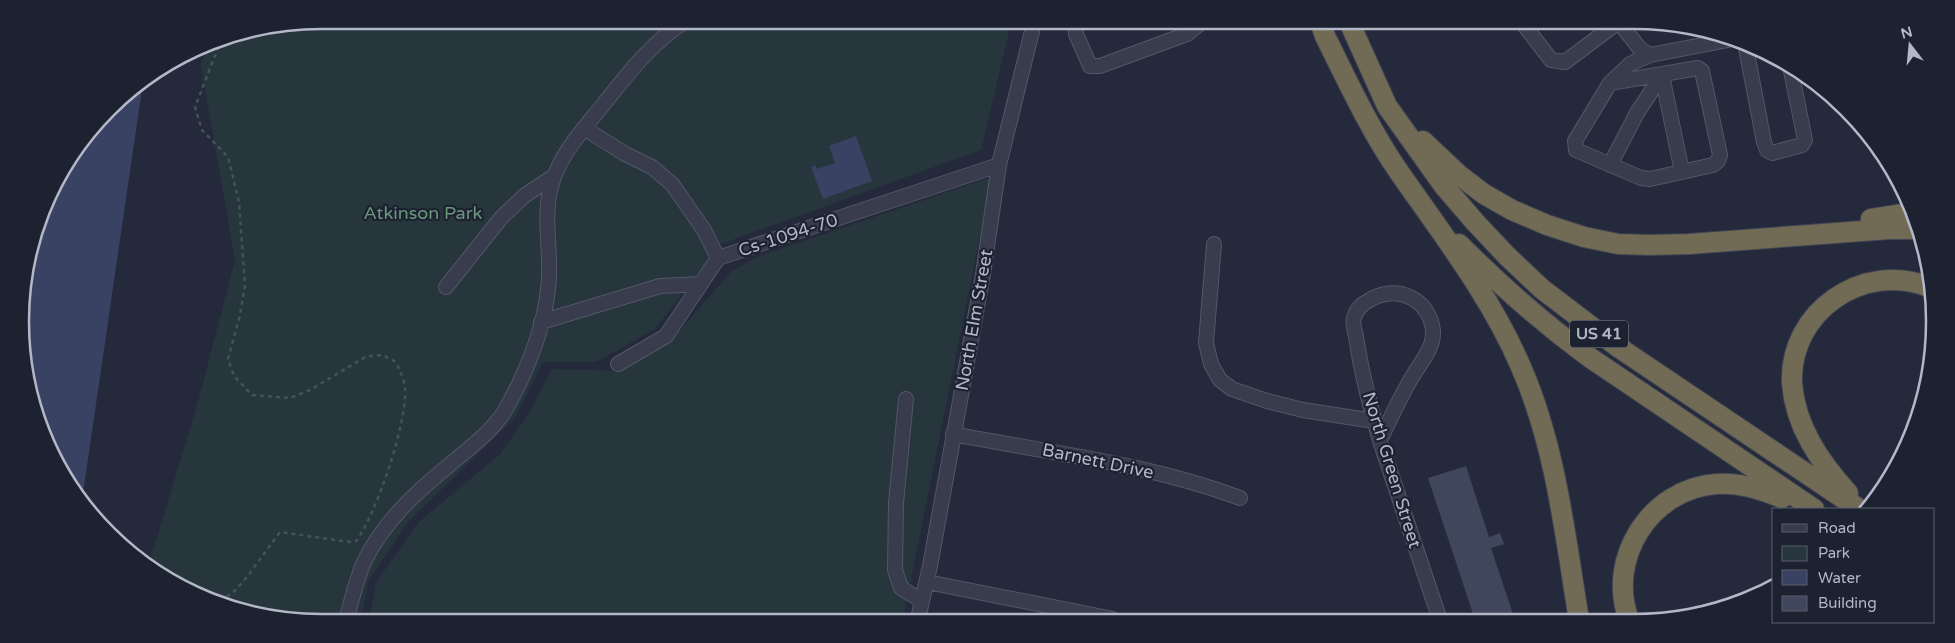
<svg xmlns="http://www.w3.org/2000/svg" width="1955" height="643" font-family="'Varela Round',sans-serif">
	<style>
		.green { fill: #26363c }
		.water { fill: #394262 }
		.building { fill: #40465b }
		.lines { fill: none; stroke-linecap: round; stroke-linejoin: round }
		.minor-casing { stroke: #535766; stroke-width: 16 }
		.highway-casing { stroke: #404453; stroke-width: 22 }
		.path { stroke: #445359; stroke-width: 2.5; stroke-dasharray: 4 4; stroke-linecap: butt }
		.minor { stroke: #383c4c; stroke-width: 14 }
		.highway { stroke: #716b55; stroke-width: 20 }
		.labels { text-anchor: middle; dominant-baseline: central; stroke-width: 4.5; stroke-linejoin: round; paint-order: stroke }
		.shield { fill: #1d2230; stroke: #868a9a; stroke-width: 1 }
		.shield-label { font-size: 16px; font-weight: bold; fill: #b3b7c7 }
		.park-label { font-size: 18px; fill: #6b977d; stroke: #1d2230 }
		.street-label { font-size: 18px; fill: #b3b7c7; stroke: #1d2230 }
		.rim { fill: none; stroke: #b3b7c7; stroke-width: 2.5 }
	</style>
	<rect width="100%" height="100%" fill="#242a3b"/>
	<path class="green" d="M322 20 1011 23 981 150 721 244 655 329 596 362H543L515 418 407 523 369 580 361 617H262L154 572 148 567 198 402 235 260 201 65 207 43Z
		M992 177 903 619 370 617 376 582 419 522 500 454 531 410 552 369 621 371 669 342 732 271 759 256Z"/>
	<path class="water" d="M143 82 82 500 71 489 30 399 23 282 51 188 122 95Z
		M856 136 872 181 823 199 811 167 815 165 817 169 835 163 829 146Z"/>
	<path class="building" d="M1466 466 1489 537 1500 533 1504 544 1491 548 1513 614 1494 620H1475L1428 478Z"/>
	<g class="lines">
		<defs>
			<path id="minor" d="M1075 23 1076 34 1090 66H1100L1187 34 1197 26 1198 24
				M1524 25 1551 60 1565 62 1613 26
				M1622 26 1640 49 1650 55 1728 40
				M1746 48 1764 142 1767 150 1772 153 1802 145 1805 140 1790 66
				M1662 75 1682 172
				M1610 83 1698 68 1702 71 1720 155 1718 161 1713 165 1650 179 1641 178 1576 150 1575 141 1610 83 1630 64 1650 55
				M584 128 625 154 652 167 672 184 704 230 718 258
				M1610 165 1637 113 1662 75
				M1214 244 1206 343 1211 364 1220 380 1232 389 1267 401 1303 410 1374 421
				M446 287 501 218 524 196 554 176
				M541 322 660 286 701 284
				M618 364 666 336 718 258 999 165
				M906 399 896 503 895 570 901 588 922 601
				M953 434C1050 453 1146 463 1240 498
				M1380 440C1390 420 1399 399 1411 379 1419 364 1434 349 1433 331 1430 298 1395 283 1368 301 1362 304 1356 310 1354 318 1352 323 1355 331 1356 336 1361 373 1371 409 1381 444L1440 620
				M927 582 1113 619
				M347 617C352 599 357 577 365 560 384 522 415 493 447 467 466 450 490 434 504 412 527 373 548 320 549 274 550 246 544 218 550 191 557 157 582 131 603 105 627 75 651 43 684 22
				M918 619 930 566 983 274 999 165 1034 23"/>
			<path id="highway" d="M1321 24 1325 36C1348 82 1370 130 1399 172 1443 235 1491 297 1521 367 1556 447 1565 535 1579 620
				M1350 24 1387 106 1444 186 1475 222 1507 256 1542 289 1618 347 1859 509
				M1423 141 1459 175 1484 194 1512 210 1547 225 1584 237 1618 244 1649 245 1689 244 1889 229H1915
				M1871 219 1909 213
				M1459 244C1500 285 1543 323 1589 357L1814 509
				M1848 493C1820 462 1795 426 1792 383 1789 311 1864 261 1929 287
				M1629 620C1606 559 1650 489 1716 484 1739 482 1761 489 1782 498"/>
		</defs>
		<use href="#minor" class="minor-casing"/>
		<use href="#highway" class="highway-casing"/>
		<path class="path" d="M219 599 232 594 247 577 280 532 350 542 356 541C376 515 408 421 405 388 404 379 400 371 396 362L383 355 367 356 310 390 290 398 252 395 234 376 228 359 240 315 245 285 239 202 228 157 202 130 195 107 221 40"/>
		<use href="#minor" class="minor"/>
		<use href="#highway" class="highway"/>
	</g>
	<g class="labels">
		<rect class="shield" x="1570" y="320.5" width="58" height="27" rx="4"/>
		<g class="shield-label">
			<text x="1599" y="334">US 41</text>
		</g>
		<g class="park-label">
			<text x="423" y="213">Atkinson Park</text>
		</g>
		<g class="street-label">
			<text transform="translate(788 235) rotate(-18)">Cs-1094-70</text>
			<text transform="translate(974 320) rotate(-80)">North Elm Street</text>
			<text transform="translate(1098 461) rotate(12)">Barnett Drive</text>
			<text transform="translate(1392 470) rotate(73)">North Green Street</text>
		</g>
	</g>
	<path d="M0 0H1955V643H0ZM321 29H1634A292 292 0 0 1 1926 321V322A292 292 0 0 1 1634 614H321A292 292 0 0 1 29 322V321A292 292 0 0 1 321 29Z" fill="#1d2230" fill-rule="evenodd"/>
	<path class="rim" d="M321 29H1634A292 292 0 0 1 1926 321V322A292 292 0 0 1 1634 614H321A292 292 0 0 1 29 322V321A292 292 0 0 1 321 29Z"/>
	<rect x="1772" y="508" width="162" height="115" fill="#1d2230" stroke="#595e6c"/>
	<rect x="1782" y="524" width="25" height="8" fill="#383c4c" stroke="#595e6c"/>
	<text x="1818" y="533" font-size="15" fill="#b3b7c7">Road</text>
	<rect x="1782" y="546" width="25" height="15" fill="#26363c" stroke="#595e6c"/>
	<text x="1818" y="558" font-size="15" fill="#b3b7c7">Park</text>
	<rect x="1782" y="570" width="25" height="15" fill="#394262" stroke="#595e6c"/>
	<text x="1818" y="583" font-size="15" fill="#b3b7c7">Water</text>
	<rect x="1782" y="596" width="25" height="15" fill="#40465b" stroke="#595e6c"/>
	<text x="1818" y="608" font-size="15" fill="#b3b7c7">Building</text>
	<g transform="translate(1910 45) rotate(344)" stroke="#1d2230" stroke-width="4" paint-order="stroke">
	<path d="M0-4L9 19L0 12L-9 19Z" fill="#b3b7c7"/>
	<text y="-8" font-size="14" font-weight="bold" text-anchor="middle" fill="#b3b7c7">N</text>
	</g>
</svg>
